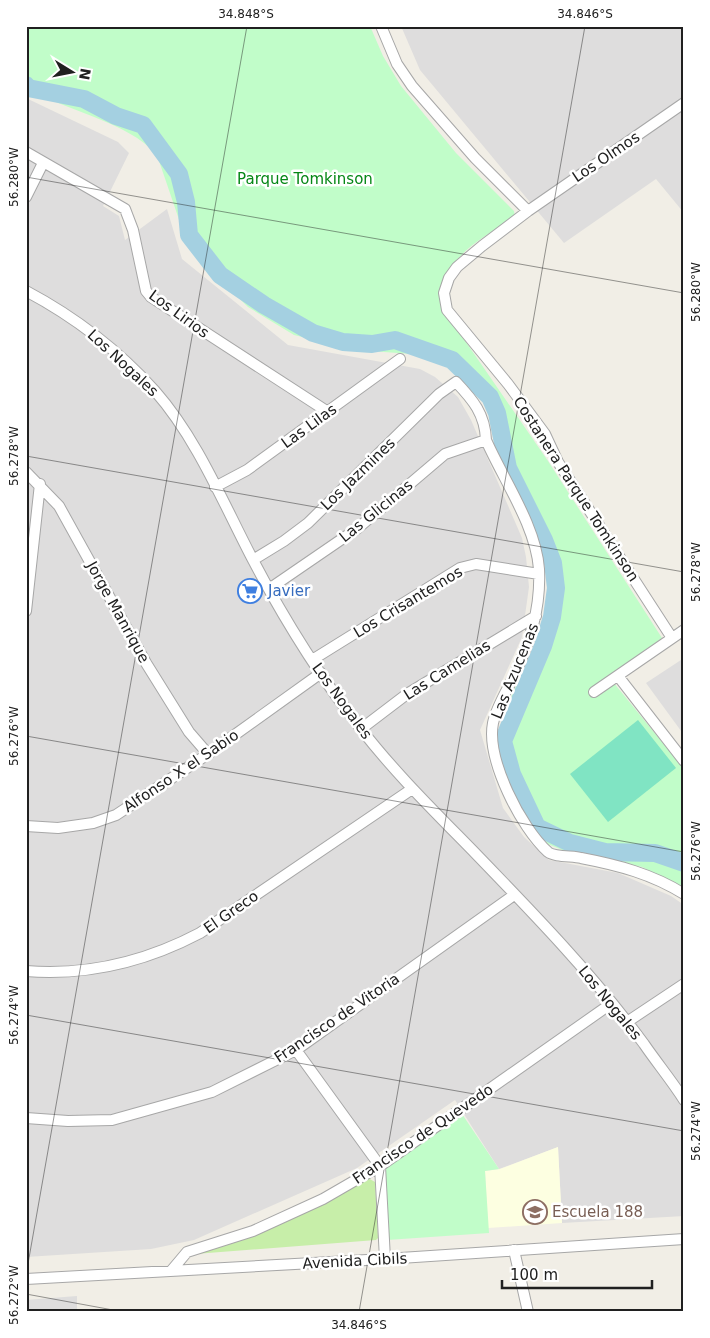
<svg xmlns="http://www.w3.org/2000/svg" width="710" height="1338" font-family="'DejaVu Sans',sans-serif">
	<style>
		.residential { fill: #dedddd }
		.education { fill: #fdffe1 }
		.grass { fill: #c7eea9 }
		.park { fill: #c1fdc9 }
		.pitch { fill: #80e4c3 }
		.lines { fill: none; stroke-linecap: round; stroke-linejoin: round }
		.river { stroke: #a4d0e1; stroke-width: 18 }
		.minor-casing { stroke: #a7a7a7; stroke-width: 12 }
		.minor { stroke: #fff; stroke-width: 10 }
		.ticks { fill: none; stroke: #202020; stroke-width: 1; stroke-opacity: 0.45 }
		.labels { text-anchor: middle; dominant-baseline: central; stroke-width: 5; stroke-linejoin: round; paint-order: stroke }
		.street-label { font-size: 15px; fill: #202020; stroke: #fff }
		.park-label { font-size: 15px; fill: #058716; stroke: #fff }
		.shop-label { font-size: 15px; fill: #366cbe; stroke: #fff; text-anchor: start }
		.education-label { font-size: 15px; fill: #785e54; stroke: #fff; text-anchor: start }
		.neatline { fill: none; stroke: #202020; stroke-width: 2 }
		.ticks-label { font-size: 12px; text-anchor: middle; fill: #202020 }
	</style>
	<rect width="100%" height="100%" fill="#f1eee6"/>
	<path class="residential" d="M401 26H684V213L656 179 564 243 420 70Z
		M26 98 118 142 129 153 103 206 119 216 125 240 167 209 182 259 288 345 420 369 435 377 458 397 471 420 522 538 526 557 529 587 522 637 480 730 503 808 524 837 549 860 618 873 671 896 684 905V1216L562 1223 558 1147 499 1169 455 1100 357 1168 194 1240 151 1249 26 1257Z
		M684 658V735L646 683Z
		M77 1296V1312H26V1300Z"/>
	<path class="education" d="M558 1147 562 1223 488 1228 485 1171 500 1169Z"/>
	<path class="grass" d="M368 1178 375 1182 378 1238 376 1240 195 1254C259 1233 310 1212 368 1178Z"/>
	<path class="park" d="M26 26H370L383 56 401 86 456 153 514 211 515 217C476 243 452 250 440 299L448 316 548 461 662 638 609 677 684 769V888L642 867 567 852 548 844 520 812 504 771 496 737 513 692 537 642 552 585 548 561 498 457 487 407 456 371 425 355 357 350 294 335 248 307 189 249 157 155C126 120 66 112 26 87Z
		M462 1114 499 1169 485 1171 489 1233 387 1240 385 1167Z"/>
	<path class="pitch" d="M638 720 676 768 608 822 570 774Z"/>
	<g class="lines">
		<path class="river" d="M26 85 28 88 84 99 116 116 143 125 179 174 186 202 189 235 220 275 264 305 313 333 343 342 372 344 395 340 452 360 490 397 497 413 508 468 544 540 553 563 556 588 552 617 543 646 503 741 512 774 537 827 570 843 605 852 655 853 684 863"/>
		<defs>
			<path id="minor" d="M381 26 397 64 412 86 475 158 528 211
				M26 152 125 209 133 230 146 291 151 297 328 412
				M26 197 43 163
				M26 291C75 317 118 350 155 391 198 440 223 503 253 560 284 619 320 677 361 729 396 774 436 813 476 854 535 915 594 976 644 1044 657 1063 672 1081 684 1100
				M26 472 59 506 146 663 189 732 208 754
				M215 487 247 470 400 359
				M253 560 284 541 308 523 439 394 456 382C473 400 485 414 486 440 503 479 536 526 539 569 541 609 530 642 513 678 506 692 496 708 493 723 486 759 521 828 548 852 554 857 573 856 581 858 618 865 652 874 684 894
				M269 589 358 528 445 454 486 440
				M26 611 40 484
				M672 638 558 462 545 434 508 384 447 310 444 293 449 278 457 267 482 246 528 211 684 103
				M312 660 460 568 476 564 539 574
				M618 676 684 761
				M594 692 684 630
				M361 729 407 694 536 616
				M26 826 58 828 93 823 116 815 208 754 321 673
				M26 971C89 976 145 962 200 933L412 789
				M627 1022 684 984
				M296 1050 380 1166 385 1259
				M26 1118 68 1121 112 1120 212 1092 296 1050 514 895
				M514 1250 528 1312
				M171 1271 187 1252 253 1231 323 1199 380 1166 612 1003
				M26 1279 385 1259 684 1239"/>
		</defs>
		<use href="#minor" class="minor-casing"/>
		<use href="#minor" class="minor"/>
	</g>
	<path class="ticks" d="M26 177 684 293M26 456 684 572M26 736 684 852M26 1015 684 1131M26 1275 247 26M26 1294 124 1312M359 1312 585 26"/>
	<defs>
		<symbol id="supermarket-ring" viewBox="-11 -11 22 22"><circle r="9.5" fill="#fff" stroke="#3f7fe0" stroke-width="1.5"/><path d="M-6-5.5h2.5l.6 2H6L4.5 2H-2.5L-4.4-4H-6ZM-1.5 3.2a1.3 1.3 0 1 0 .1 0ZM3 3.2a1.3 1.3 0 1 0 .1 0Z" fill="#3f7fe0"/></symbol>
		<symbol id="school-ring" viewBox="-11 -11 22 22"><circle r="9.5" fill="#fff" stroke="#8d6e63" stroke-width="1.5"/><path d="M0-5L7-2L0 1L-7-2ZM-4 1L0 2.5L4 1V4Q0 6-4 4Z" fill="#8d6e63"/></symbol>
	</defs>
	<g fill-rule="evenodd">
		<use href="#supermarket-ring" x="236" y="577" width="28" height="28"/>
		<use href="#school-ring" x="521" y="1198" width="28" height="28"/>
	</g>
	<g class="labels">
		<g class="street-label">
			<text transform="translate(606 157) rotate(-34)">Los Olmos</text>
			<text transform="translate(179 314) rotate(36)">Los Lirios</text>
			<text transform="translate(123 363) rotate(43)">Los Nogales</text>
			<text transform="translate(309 426) rotate(-36)">Las Lilas</text>
			<text transform="translate(358 474) rotate(-44)">Los Jazmines</text>
			<text transform="translate(576 489) rotate(57)">Costanera Parque Tomkinson</text>
			<text transform="translate(376 511) rotate(-39)">Las Glicinas</text>
			<text transform="translate(408 602) rotate(-31)">Los Crisantemos</text>
			<text transform="translate(118 612) rotate(61)">Jorge Manrique</text>
			<text transform="translate(447 670) rotate(-32)">Las Camelias</text>
			<text transform="translate(515 671) rotate(-68)">Las Azucenas</text>
			<text transform="translate(342 701) rotate(54)">Los Nogales</text>
			<text transform="translate(181 771) rotate(-34)">Alfonso X el Sabio</text>
			<text transform="translate(231 912) rotate(-35)">El Greco</text>
			<text transform="translate(610 1003) rotate(51)">Los Nogales</text>
			<text transform="translate(337 1018) rotate(-34)">Francisco de Vitoria</text>
			<text transform="translate(423 1134) rotate(-34)">Francisco de Quevedo</text>
			<text transform="translate(355 1261) rotate(-3)">Avenida Cibils</text>
		</g>
		<g class="park-label">
			<text x="305" y="179">Parque Tomkinson</text>
		</g>
		<g class="shop-label">
			<text x="268" y="591">Javier</text>
		</g>
		<g class="education-label">
			<text x="552" y="1212">Escuela 188</text>
		</g>
	</g>
	<rect width="710" height="1338" fill="none" stroke="#ffffff" stroke-width="55"/>
	<g transform="translate(72 72) rotate(100)" stroke="#ffffff" stroke-width="4" paint-order="stroke">
	<path d="M0-4L9 19L0 12L-9 19Z" fill="#202020"/>
	<text y="-8" font-size="14" font-weight="bold" text-anchor="middle" fill="#202020">N</text>
	</g>
	<path d="M502 1280v8h150v-8" fill="none" stroke="#202020" stroke-width="2.5"/>
	<text x="510" y="1280" font-size="15" fill="#202020" stroke="#ffffff" stroke-width="4" paint-order="stroke">100 m</text>
	<rect x="28" y="28" width="654" height="1282" class="neatline"/>
	<g class="ticks-label">
		<text x="246" y="18">34.848°S</text>
		<text x="585" y="18">34.846°S</text>
		<text transform="translate(14 177) rotate(-90)" y="4">56.280°W</text>
		<text transform="translate(696 292) rotate(-90)" y="4">56.280°W</text>
		<text transform="translate(14 456) rotate(-90)" y="4">56.278°W</text>
		<text transform="translate(696 572) rotate(-90)" y="4">56.278°W</text>
		<text transform="translate(14 736) rotate(-90)" y="4">56.276°W</text>
		<text transform="translate(696 851) rotate(-90)" y="4">56.276°W</text>
		<text transform="translate(14 1015) rotate(-90)" y="4">56.274°W</text>
		<text transform="translate(696 1131) rotate(-90)" y="4">56.274°W</text>
		<text transform="translate(14 1295) rotate(-90)" y="4">56.272°W</text>
		<text x="359" y="1329">34.846°S</text>
	</g>
</svg>
